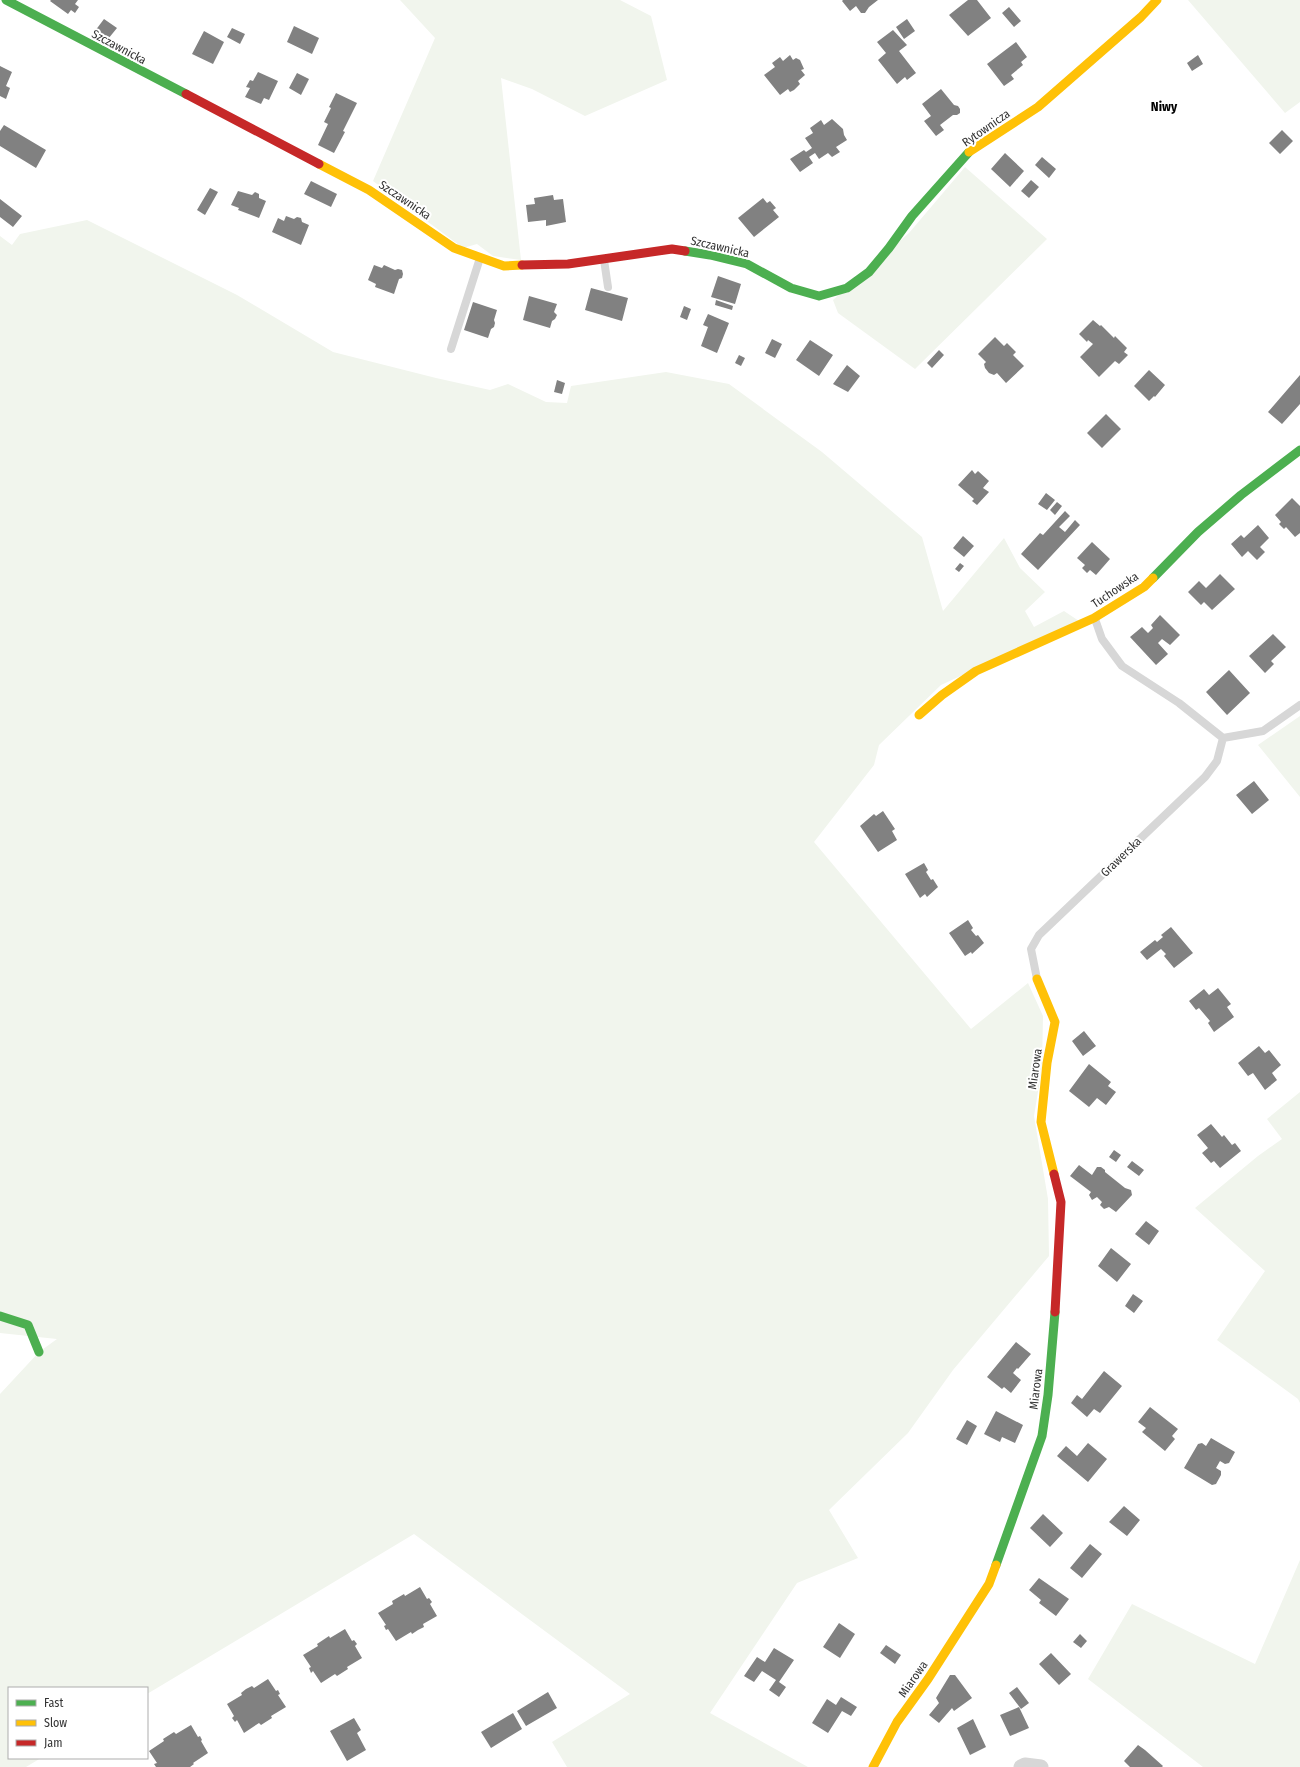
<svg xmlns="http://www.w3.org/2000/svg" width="1300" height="1767" font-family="'Fira Sans Condensed',sans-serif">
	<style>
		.green { fill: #f1f5ed }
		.building { fill: #818181 }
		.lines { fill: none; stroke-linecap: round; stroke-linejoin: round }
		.lane { stroke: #d7d7d7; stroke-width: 8 }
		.street { stroke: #d7d7d7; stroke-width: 15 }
		.fast { stroke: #4caf50; stroke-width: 9 }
		.slow { stroke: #ffc107; stroke-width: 9 }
		.jam { stroke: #c62828; stroke-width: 9 }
		.labels { text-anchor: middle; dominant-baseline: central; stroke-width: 4; stroke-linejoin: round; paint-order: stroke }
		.street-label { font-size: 12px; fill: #333; stroke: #fff }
		.neighbourhood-label { font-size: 13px; font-weight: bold; fill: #000; stroke: #fff }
	</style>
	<rect width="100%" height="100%" fill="#fff"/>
	<path class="green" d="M400 0H620L651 16 667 80 585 116 532 89 501 78 521 260 493 256 477 244 463 248 373 181 435 38Z
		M1188 0H1300V102L1285 113Z
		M965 167 1047 239 915 369 838 313 833 300 909 233Z
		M87 220 237 295 333 352 436 378 490 390 508 384 546 402 567 403 571 386 666 372 729 384 822 452 922 537 943 611 1004 538 1020 568 1045 592 1025 611 1034 627 1064 611 1079 621 941 685 879 745 874 765 814 842 971 1029 1028 983 1043 1016 1042 1067 1034 1116 1048 1199 1049 1256 953 1370 908 1433 829 1510 858 1558 797 1583 710 1713 808 1767H567L552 1742 630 1694 414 1534 147 1694V1688H9V1758H41L26 1767H0V1394L39 1352 57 1339 0 1333V236L12 245 20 234Z
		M1300 716V797L1258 745Z
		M1300 1092V1403L1298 1399 1217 1340 1265 1271 1195 1208 1258 1156 1282 1139 1267 1119Z
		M1300 1560V1767H1203L1088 1679 1132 1604 1255 1664Z"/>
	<path class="building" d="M51 0H78L75 4 79 7 75 13 71 10 68 14 50 1Z
		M843 0H878L869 7 865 13H861L856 6 850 11 842 1Z
		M968 0H977L991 18 968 36 949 15Z
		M1009 7 1021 21 1014 27 1002 13Z
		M104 19 117 28 104 44 92 35Z
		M907 19 915 31 904 39 896 27Z
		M294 26 319 38 312 54 287 42Z
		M232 28 245 34 240 44 227 37Z
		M893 30 907 45 899 51 916 73 907 80 905 77 897 84 878 60 886 53 877 42Z
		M204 31 224 42 213 64 192 54Z
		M1016 42 1027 57 1021 62 1023 65 1011 75 1014 79 1004 86 987 64Z
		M790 55 793 60 796 58 800 60 804 69 801 70 805 75 798 81 800 84 794 90 790 92 788 89 780 95 764 75 775 67 772 63 780 57 783 61Z
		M1198 55 1203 64 1192 71 1187 63Z
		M0 66 12 72 6 86 10 88 6 99 0 96Z
		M258 72 278 81 269 100 264 98 261 104 245 97 250 88 246 87 250 80 253 81Z
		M297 73 309 79 301 95 289 88Z
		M941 89 954 105 958 106 960 109V113L957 115H953L940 125 944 130 936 136 924 121 931 116 922 104Z
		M336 93 357 103 343 131 345 132 334 153 318 145 328 124 324 122 331 108 329 107Z
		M832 119 843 129 844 135 847 140 836 147 840 152 832 157 828 153 819 159 815 153 809 157 813 163 800 172 790 159 804 150 806 152 812 148 805 138 813 133 810 128 821 120 824 125Z
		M4 125 46 150 36 168 0 146V131Z
		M1282 130 1293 141 1280 154 1269 143Z
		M1005 153 1024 171 1010 187 991 169Z
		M1042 157 1056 169 1049 178 1035 165Z
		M1031 180 1039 187 1029 198 1021 191Z
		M311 181 337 194 331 207 304 194Z
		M210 188 218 192 205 215 197 210Z
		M238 191 252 195 255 192 259 194V198L266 201 259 218 238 210 239 208 231 205Z
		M553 195 554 200 563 199 566 222 546 226V220L528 222 526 205 535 204 534 198Z
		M763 198 767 203 770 201 776 208 773 210 779 217 754 237 738 218Z
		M0 199 22 216 13 227 0 217Z
		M286 216 294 219 297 217 301 218 302 222 309 225 301 245 272 232 278 218 284 221Z
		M374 265 382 268 384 265 395 270 398 269 402 270 403 274 402 278 399 279 394 294 375 287 376 284 368 280Z
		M718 276 741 284 735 304 711 297Z
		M591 288 628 298 622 321 585 310Z
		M529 296 557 304 554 312 557 315 555 319 552 321 550 328 523 320Z
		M716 300 733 306 732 310 715 305Z
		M473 302 497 310 494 320 495 323 494 327 491 329 488 338 464 330Z
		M684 306 691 309 687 320 680 317Z
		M708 314 729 323 717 353 701 346 708 327 703 325Z
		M1093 320 1100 326 1101 325 1114 338 1115 336 1127 348 1124 352 1128 355 1119 364 1115 361 1099 377 1080 357 1093 344 1088 340 1087 342 1079 334Z
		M995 337 1004 346 1007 343 1016 352 1013 355 1024 366 1006 383 997 373 994 375 989 373 985 368 984 364 986 362 978 354Z
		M772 339 782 344 775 358 765 353Z
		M810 340 833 355 819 376 796 360Z
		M939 350 944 355 932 368 927 363Z
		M739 355 745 358 741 366 735 363Z
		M847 365 860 376 848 392 833 384Z
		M1149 370 1165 385 1155 397 1154 396 1149 401 1134 386Z
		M1300 375V404L1282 424 1268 412Z
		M557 380 565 383 562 394 554 392Z
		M1106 414 1121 429 1102 448 1087 433Z
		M972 470 975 474 978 471 989 481 983 488 989 492 977 505 972 501 974 499 958 485Z
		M1046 493 1055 500 1047 510 1038 504Z
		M1292 498 1300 506V533L1295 537 1286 527 1284 529 1279 524 1281 522 1275 515Z
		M1057 502 1062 506 1055 515 1050 510Z
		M1065 511 1070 516 1059 527 1065 532 1075 520 1080 525 1038 570 1021 554 1040 533 1043 535Z
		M1258 525 1269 538 1260 547 1265 552 1257 560 1248 551 1242 557 1231 544 1241 535 1244 538Z
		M963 536 974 546 964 557 953 548Z
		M1092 542 1110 559 1096 575 1090 570 1087 573 1082 568 1085 565 1077 558Z
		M960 563 964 566 959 572 955 569Z
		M1220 574 1235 589 1212 610 1204 602 1201 605 1188 592 1199 581 1206 588Z
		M1160 615 1180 635 1170 645 1162 639 1158 643 1168 654 1156 665 1130 637 1142 627 1148 633 1153 628 1151 625Z
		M1273 634 1286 647 1271 661 1274 664 1265 673 1249 656Z
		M1229 670 1250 693 1227 715 1206 692Z
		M1254 781 1269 800 1252 814 1236 795Z
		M883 811 895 829 892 831 897 840 878 852 860 826 874 814 876 816Z
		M924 863 928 870 926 872 931 880 933 879 938 887 927 897 925 894 920 898 905 874Z
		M968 920 973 928 971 930 976 936 978 935 984 943 972 954 971 952 965 956 949 933Z
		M1171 927 1193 953 1174 968 1164 956 1166 954 1161 949 1147 960 1140 952 1155 940 1157 942 1163 937 1161 935Z
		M1218 988 1231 1004 1227 1007 1234 1017 1214 1032 1208 1023 1210 1021 1199 1008 1196 1010 1189 1001 1204 989 1209 995Z
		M1084 1031 1096 1046 1083 1056 1072 1041Z
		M1259 1046 1265 1053 1269 1050 1281 1065 1272 1073 1277 1080 1265 1090 1253 1073 1248 1076 1238 1063Z
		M1089 1064 1111 1082 1108 1086 1116 1092 1106 1105 1097 1098 1089 1107 1069 1091Z
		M1211 1124 1222 1137 1224 1135 1232 1145 1235 1143 1241 1151 1220 1168 1214 1161 1211 1163 1202 1153 1208 1148 1197 1135Z
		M1114 1150 1121 1155 1116 1162 1109 1157Z
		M1132 1161 1144 1170 1139 1176 1127 1167Z
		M1079 1165 1092 1175 1097 1167H1101L1105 1170V1172L1125 1188 1131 1190 1132 1195 1116 1212 1109 1207 1104 1209 1100 1205 1102 1202 1097 1197 1092 1200 1089 1195 1091 1192 1070 1176Z
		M1146 1221 1159 1231 1149 1245 1135 1234Z
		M1111 1248 1131 1264 1117 1282 1098 1266Z
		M1133 1294 1143 1301 1134 1313 1125 1306Z
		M1016 1342 1031 1354 1018 1369 1017 1368 1013 1373 1021 1380 1011 1393 1004 1387 1002 1389 987 1377Z
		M1104 1371 1122 1386 1100 1413 1094 1409 1087 1417 1071 1403 1077 1395 1082 1399Z
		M1150 1407 1178 1429 1172 1436 1175 1439 1165 1451 1142 1432 1146 1428 1138 1422Z
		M996 1411 1023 1425 1015 1443 1002 1437 1000 1442 984 1434Z
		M967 1420 977 1426 967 1445 956 1439Z
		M1211 1438 1235 1452 1229 1463 1225 1464 1220 1461 1216 1468 1221 1471V1475L1216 1484 1212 1485 1184 1468 1198 1444 1202 1443 1206 1446Z
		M1088 1443 1107 1459 1088 1482 1057 1456 1066 1446 1077 1456Z
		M1124 1506 1140 1520 1127 1536 1109 1522Z
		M1043 1514 1063 1533 1050 1547 1030 1528Z
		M1090 1544 1102 1554 1082 1578 1070 1568Z
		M1039 1578 1069 1599 1056 1616 1039 1603 1041 1600 1029 1590Z
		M420 1587 427 1599 429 1598 432 1602 430 1604 437 1616 423 1624 424 1627 418 1630 412 1634 411 1632 396 1641 388 1629 386 1630 384 1626 386 1625 378 1613 393 1604 392 1601 404 1594 405 1596Z
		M839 1623 855 1634 840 1658 823 1647Z
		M345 1629 352 1641 354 1640 357 1644 355 1646 362 1658 347 1667 348 1669 337 1676 335 1674 321 1683 313 1671 311 1673 309 1668 311 1667 303 1655 318 1646 317 1644 329 1636 330 1638Z
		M1080 1634 1087 1641 1081 1648 1073 1642Z
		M886 1645 901 1655 895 1664 880 1653Z
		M774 1648 794 1660 779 1682 786 1687 779 1697 769 1690 776 1680 762 1671 754 1682 744 1676 757 1657 765 1662Z
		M1051 1653 1071 1674 1059 1685 1039 1664Z
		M950 1675H955L972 1698 954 1711 952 1708 939 1723 929 1715 939 1703 936 1698Z
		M268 1679 276 1691 278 1690 280 1694 278 1695 286 1707 271 1716 272 1718 261 1725 259 1723 244 1733 237 1720 235 1722 232 1718 234 1716 227 1704 242 1695 241 1693 246 1689 252 1686 254 1688Z
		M1017 1687 1029 1703 1021 1709 1009 1693Z
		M548 1692 557 1708 526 1726 517 1711Z
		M841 1697 857 1707 851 1716 842 1711 828 1733 812 1723 827 1699 836 1705Z
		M1019 1707 1029 1728 1010 1736 1000 1715Z
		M513 1713 522 1729 491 1748 481 1732Z
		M354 1718 361 1730 357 1733 366 1750 347 1761 330 1731Z
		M973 1719 986 1747 970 1755 957 1728Z
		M191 1725 198 1737 200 1736 202 1740 201 1741 208 1753 193 1763 194 1764 190 1767H156L154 1764 157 1763 149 1751 164 1741 163 1739 174 1732 176 1734Z
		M1138 1745 1145 1750 1163 1766 1162 1767H1130L1124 1761Z"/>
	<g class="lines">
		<path class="lane" d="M604 260 608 287
			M451 349 480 258
			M1095 619 1102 639 1122 666 1179 703 1223 738
			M1223 738 1263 731 1300 705
			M1037 979 1031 949 1039 935 1205 777 1217 761 1223 738"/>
		<path class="street" d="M1021 1767 1025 1765 1041 1767"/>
		<path class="fast" d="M6 0 186 94
			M685 251 710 255 747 264 791 288 819 296 847 288 869 272 889 248 912 216 969 152
			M1153 578 1198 532 1241 495 1300 450
			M0 1316 28 1325 39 1352
			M996 1565 1042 1436 1048 1395 1055 1312"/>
		<path class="slow" d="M969 152 1038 107 1141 17 1157 0
			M319 164 369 190 454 248 504 266 522 265
			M919 715 942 695 976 671 1094 618 1144 587 1153 578
			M1037 979 1055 1022 1047 1063 1041 1122 1054 1174
			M873 1767 897 1722 928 1679 989 1584 996 1565"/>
		<path class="jam" d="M186 94 319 164
			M522 265 568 264 672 249 685 251
			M1054 1174 1061 1202 1055 1312"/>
	</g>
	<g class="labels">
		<g class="street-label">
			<text transform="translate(119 47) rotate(28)">Szczawnicka</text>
			<text transform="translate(986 128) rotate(-35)">Rytownicza</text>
			<text transform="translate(405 200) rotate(34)">Szczawnicka</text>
			<text transform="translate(720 247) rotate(13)">Szczawnicka</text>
			<text transform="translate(1115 590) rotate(-34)">Tuchowska</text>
			<text transform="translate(1121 857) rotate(-44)">Grawerska</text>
			<text transform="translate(1035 1069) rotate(-82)">Miarowa</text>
			<text transform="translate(1036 1389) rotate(-83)">Miarowa</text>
			<text transform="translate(913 1679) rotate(-55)">Miarowa</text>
		</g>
		<g class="neighbourhood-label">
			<text x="1164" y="106">Niwy</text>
		</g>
	</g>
	<rect x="8" y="1687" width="140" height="72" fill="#ffffff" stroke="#adadad"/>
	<rect x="16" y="1700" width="20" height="6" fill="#4caf50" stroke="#adadad"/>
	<text x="44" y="1707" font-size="12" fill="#333333">Fast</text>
	<rect x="16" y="1720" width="20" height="6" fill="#ffc107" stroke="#adadad"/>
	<text x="44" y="1727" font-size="12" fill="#333333">Slow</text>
	<rect x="16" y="1740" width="20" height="6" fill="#c62828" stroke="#adadad"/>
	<text x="44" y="1747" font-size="12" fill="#333333">Jam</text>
</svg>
